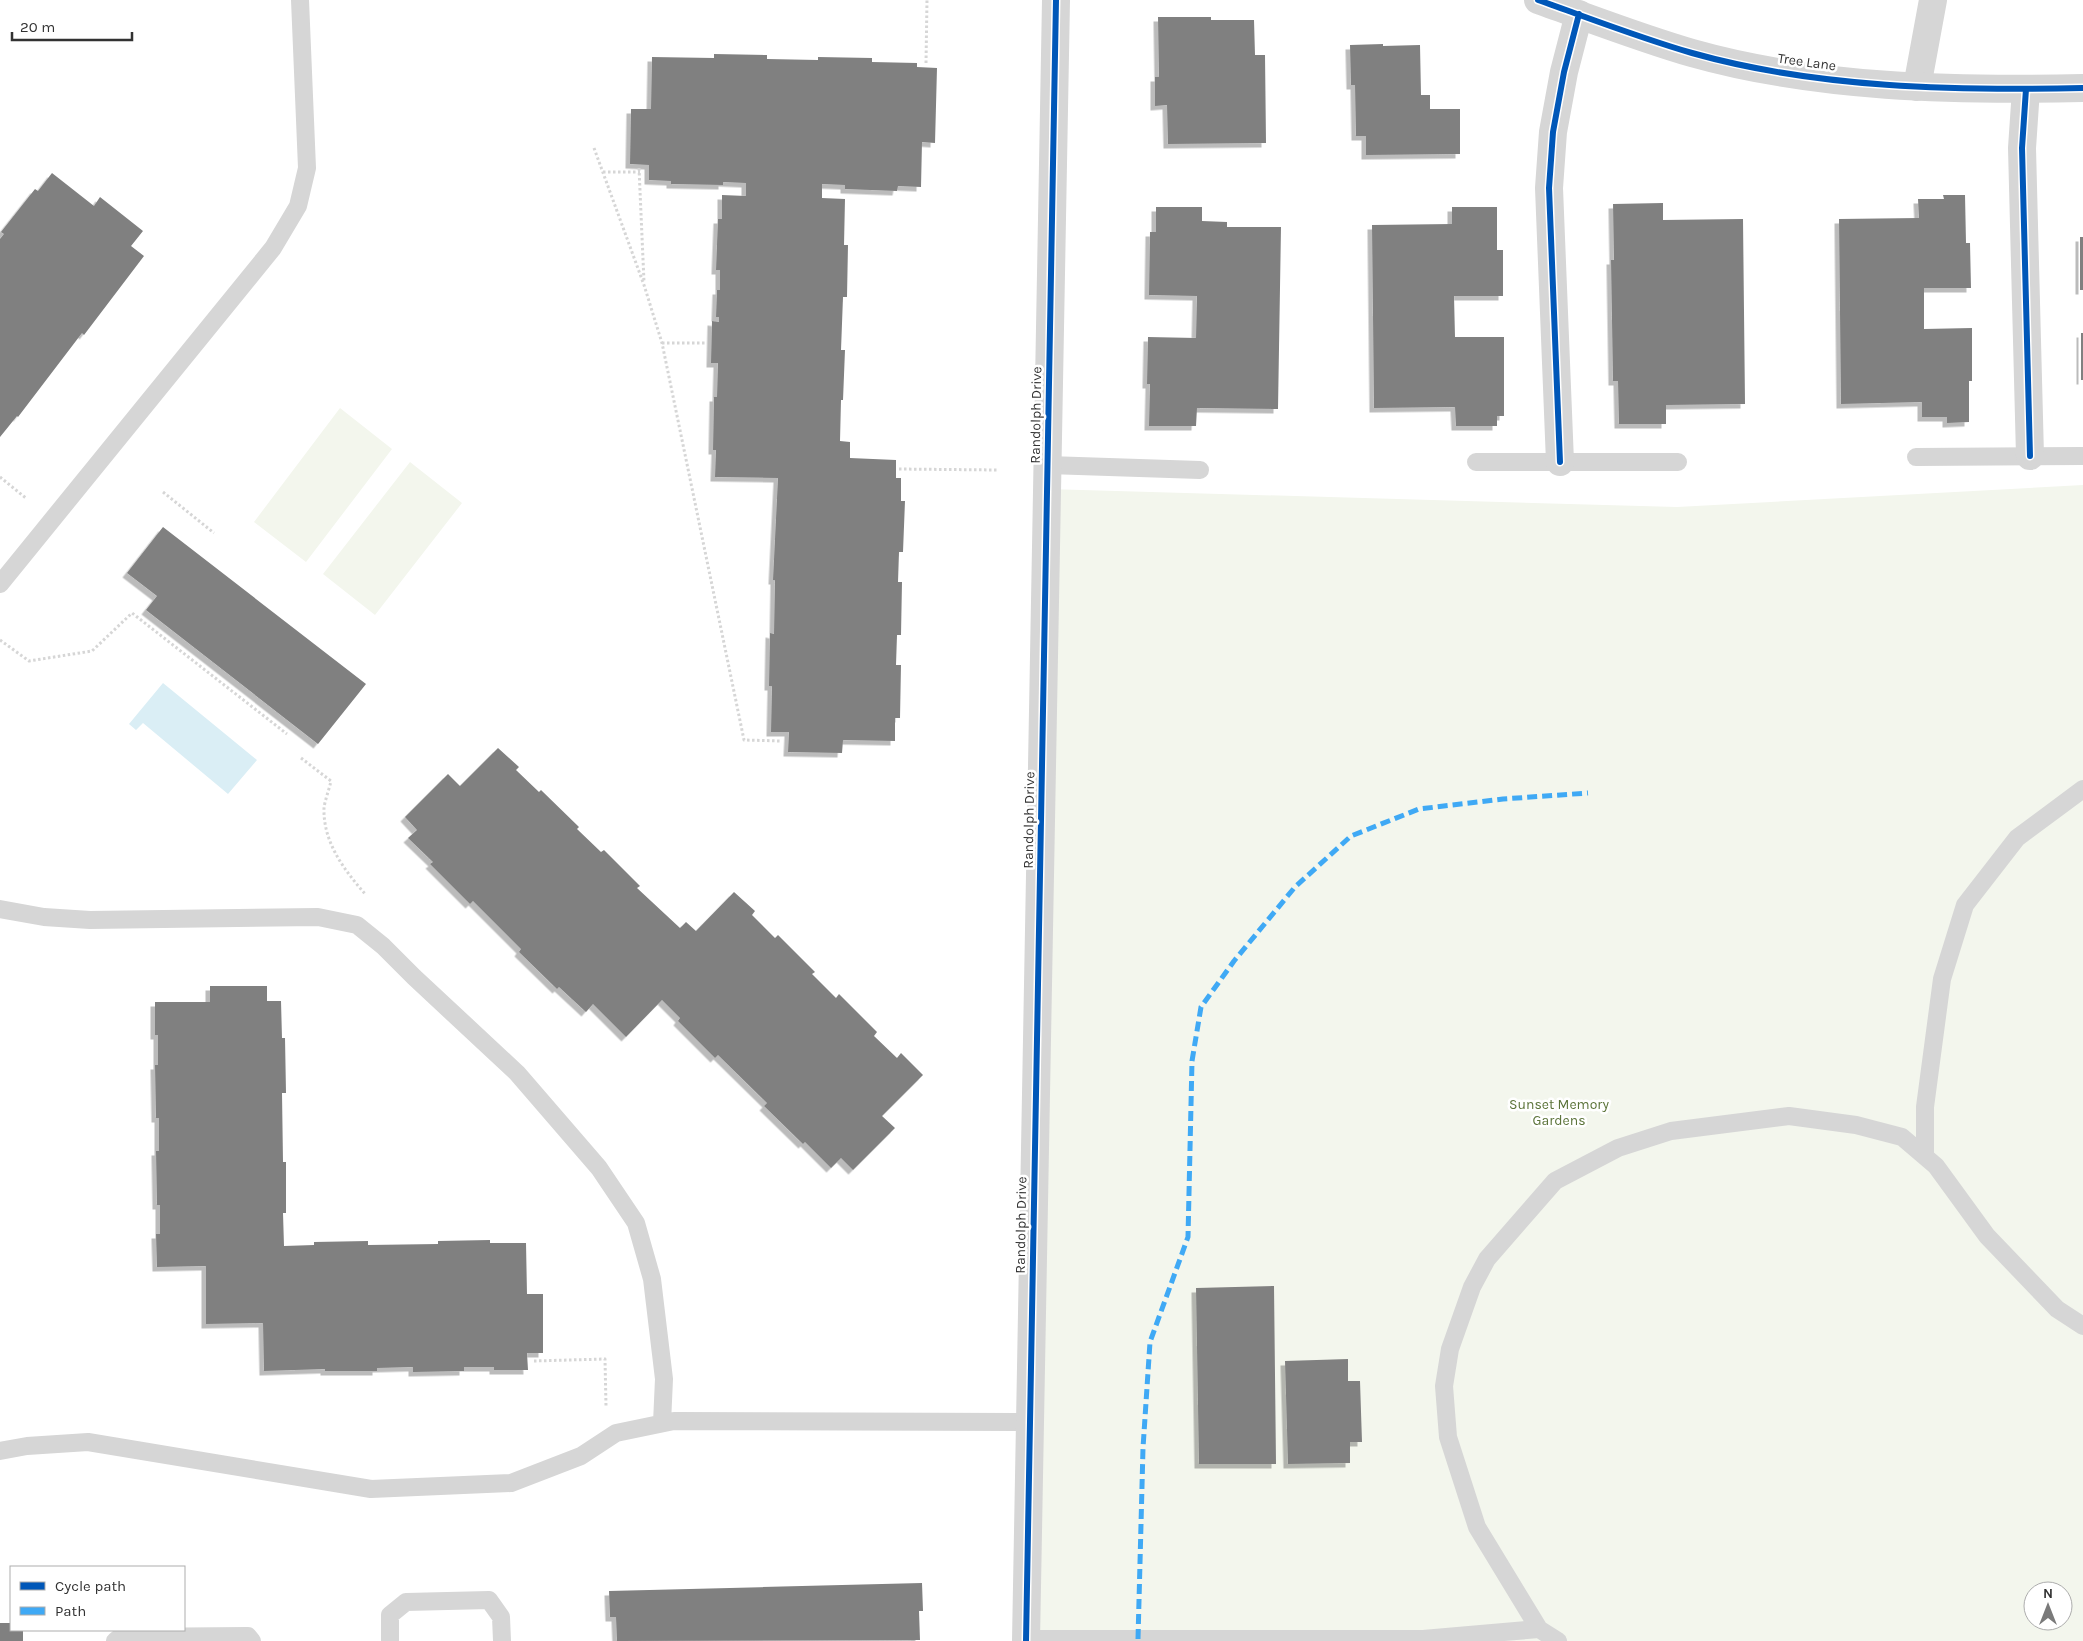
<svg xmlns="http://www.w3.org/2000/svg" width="2083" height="1641" font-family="Karla,sans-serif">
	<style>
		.green { fill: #f3f6ed; fill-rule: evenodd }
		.water { fill: #daeef5 }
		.building { fill: #808080; filter: url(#shadow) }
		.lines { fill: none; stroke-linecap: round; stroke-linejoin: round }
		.path { stroke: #d6d6d6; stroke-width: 3; stroke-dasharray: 2.5 2.5; stroke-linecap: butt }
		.service { stroke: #d6d6d6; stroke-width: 18 }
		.minor { stroke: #d6d6d6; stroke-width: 28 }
		.tertiary { stroke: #d6d6d6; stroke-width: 28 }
		.quiet { stroke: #3fa9f5; stroke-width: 5; stroke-dasharray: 10 5; stroke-linecap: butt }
		.cycleway-casing { stroke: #fff; stroke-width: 9 }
		.cycleway { stroke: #0057b8; stroke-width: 6 }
		.labels { text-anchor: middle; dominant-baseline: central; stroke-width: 5; stroke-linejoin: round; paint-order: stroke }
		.street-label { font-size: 14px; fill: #323232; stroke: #fff }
		.park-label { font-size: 14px; fill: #5b7339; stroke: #fff }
	</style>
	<defs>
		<filter id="shadow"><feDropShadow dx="-4.5" dy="4.5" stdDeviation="0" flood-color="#0004"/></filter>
	</defs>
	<rect width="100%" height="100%" fill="#fff"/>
	<path class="green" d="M340 408 392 449 306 562 254 522Z
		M410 462 462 503 375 615 323 574Z
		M2083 485V1641H1026L1047 489 1677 507ZM2033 1591H2063V1621H2033Z"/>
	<path class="water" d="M163 683 257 760 228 794 143 723 136 730 129 724Z"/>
	<path class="building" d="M1158 17H1211V20H1254L1255 55H1265L1266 143 1168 144 1167 105 1155 106V77H1159Z
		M1383 44V46L1420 45 1421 95H1430V109H1460V154L1366 155V136H1356L1355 85H1351L1350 45Z
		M714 54 767 55V59L818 60V57L872 58V62L917 63V67L937 68 935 143 922 142 921 187 898 186 897 191 845 189V185L822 184V198L845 199 844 245H848L847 297H843L841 350H845L843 400H841L840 441 850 442V458L896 460V478H901V501H905L903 552H899L898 582H902L901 635H897L896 665H901L900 718H895V741L843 740 842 753 788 752 789 732H771L772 686H769L770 633 774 634 775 580H773L778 478 715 477 716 450H713L714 397H717L718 363H711L712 321 719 322V317H716L717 290H720V270H716L718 219H722V195L746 196V183L723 182V185L671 184V181L649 180V165L630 164 631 109H651L652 57 714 58Z
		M52 173 94 206 100 197 143 231 131 246 144 256 84 335 82 333 18 417 17 416 0 437V239L4 234 1 232 35 189 38 191Z
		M1943 195H1965L1966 243H1970L1971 288H1924V329L1972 328V381H1969V422L1947 423V417H1922V402L1841 404 1839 219 1919 218 1918 199H1944Z
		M1663 203V220L1743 219 1745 404 1666 405V424H1619L1618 381H1613L1611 260H1614L1613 204Z
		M1156 207H1202V221L1227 222V227H1281L1278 409 1197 408 1196 426H1149L1150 384H1147L1148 337 1196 338 1197 296 1149 295 1150 232H1156Z
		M1452 207H1497V250H1503V296H1454L1455 337H1504V416H1497V426H1456L1455 407 1374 408 1372 225 1452 224Z
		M2080 237H2083V290H2080Z
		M2081 333H2083V380H2081Z
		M163 527 366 684 318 744 146 610 157 596 127 573Z
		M498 748 519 767 516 770 539 792 541 790 579 827 577 829 601 852 604 850 640 886 637 888 680 928 686 922 696 931 734 892 755 911 752 915 775 938 778 935 815 972 812 974 836 998 839 994 877 1032 874 1036 897 1058 901 1053 923 1075 882 1116 895 1128 853 1170 841 1158 831 1168 805 1142 803 1144 764 1106 767 1103 718 1055 715 1058 678 1021 680 1018 662 1000 626 1037 593 1004 586 1012 559 987 557 989 519 952 521 949 473 901 470 904 430 864 433 862 408 838 417 830 405 817 448 774 460 786Z
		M210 986H267V1001H281L282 1038H285L286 1093H282L283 1162H286V1213H283L284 1246 314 1245V1242L368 1241V1245L438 1244V1241L490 1240V1243H526L527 1294H543V1353H527L528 1370H494V1367H464V1371L413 1372V1367L377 1368V1371H325V1369L264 1371 263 1323 206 1324V1266L157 1267 156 1234H160V1205H157L156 1151H159V1118H156L155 1065H158V1035H155V1002H210Z
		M1274 1286 1276 1464H1199L1196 1288Z
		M1348 1359V1381H1360L1362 1442H1350V1463L1288 1464 1285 1361Z
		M922 1583 923 1611H919L920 1640 617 1641 616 1617H610L609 1591Z
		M0 1623H11V1630H23V1641H0Z"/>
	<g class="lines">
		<path class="path" d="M926 63 927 0
			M594 148 644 285 662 343 744 740 781 741
			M639 168 644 282
			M603 172H640
			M662 343H705
			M899 469 998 470
			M0 477 27 499
			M163 492 214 533
			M0 640 29 661 92 651 132 613 287 734
			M301 758 331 781C329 790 325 800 324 808 323 843 345 871 366 895
			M534 1361 605 1359 606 1406"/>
		<path class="service" d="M1916 457 2083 456
			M1476 462H1678
			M1048 465 1200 470
			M0 584 273 248 298 206 307 168 300 0
			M0 909 44 917 90 920 318 917 357 925 383 946 414 977 517 1073 599 1168 636 1223 652 1279 664 1379 662 1423
			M1925 1156V1107L1942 979 1965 905 2017 838 2083 789
			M0 1451 27 1446 88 1442 371 1489 511 1483 581 1456 616 1433 674 1421 1030 1422
			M1026 1639H1423L1539 1629
			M115 1641 120 1637 248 1636 252 1641
			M390 1641V1615L406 1602 489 1600 501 1617 502 1641
			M1558 1641 1539 1629 1477 1527 1448 1437 1444 1386 1450 1349 1472 1287 1487 1259 1555 1181 1618 1148 1671 1131 1789 1116 1856 1125 1902 1137 1936 1166 1987 1236 2057 1309 2083 1326"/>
		<path class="minor" d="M1917 87 1933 0
			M2026 89 2022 148 2030 456
			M1560 462 1549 188 1553 132 1564 72 1579 14
			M1026 1641 1056 0"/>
		<path class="tertiary" d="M1538 0C1589 18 1640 38 1692 53 1816 88 1955 91 2083 88"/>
		<path class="quiet" d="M1138 1639 1143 1448 1150 1342 1188 1237 1192 1061 1201 1007 1234 961 1295 887 1351 836 1419 809 1503 799 1588 793"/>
		<defs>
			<path id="cycleway" d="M1538 0C1589 18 1640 38 1692 53 1816 88 1955 91 2083 88
				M2026 89 2022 148 2030 456
				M1560 462 1549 188 1553 132 1564 72 1579 14
				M1026 1641 1056 0"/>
		</defs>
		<use href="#cycleway" class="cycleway-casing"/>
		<use href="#cycleway" class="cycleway"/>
	</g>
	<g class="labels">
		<g class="street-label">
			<text transform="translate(1807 62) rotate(8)">Tree Lane</text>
			<text transform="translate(1036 415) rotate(-89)">Randolph Drive</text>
			<text transform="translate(1029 820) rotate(-89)">Randolph Drive</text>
			<text transform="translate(1021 1225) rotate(-89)">Randolph Drive</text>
		</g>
		<g class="park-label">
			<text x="1559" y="1104">Sunset Memory<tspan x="1559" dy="16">Gardens</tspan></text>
		</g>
	</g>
	<rect x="10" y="1566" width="175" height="65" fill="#ffffff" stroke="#adadad"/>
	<rect x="20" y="1582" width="25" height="8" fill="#0057b8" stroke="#adadad"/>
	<text x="55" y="1591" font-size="15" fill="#323232">Cycle path</text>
	<rect x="20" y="1607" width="25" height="8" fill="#3fa9f5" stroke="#adadad"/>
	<text x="55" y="1616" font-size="15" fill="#323232">Path</text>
	<g transform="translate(2048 1606)"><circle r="24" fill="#ffffff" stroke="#adadad"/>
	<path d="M0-4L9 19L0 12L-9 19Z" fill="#7a7a7a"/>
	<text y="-8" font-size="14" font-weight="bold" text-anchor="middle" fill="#323232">N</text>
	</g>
	<path d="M12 32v8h120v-8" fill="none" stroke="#323232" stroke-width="2.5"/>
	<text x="20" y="32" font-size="15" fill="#323232" stroke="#ffffff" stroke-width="4" paint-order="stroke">20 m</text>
</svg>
